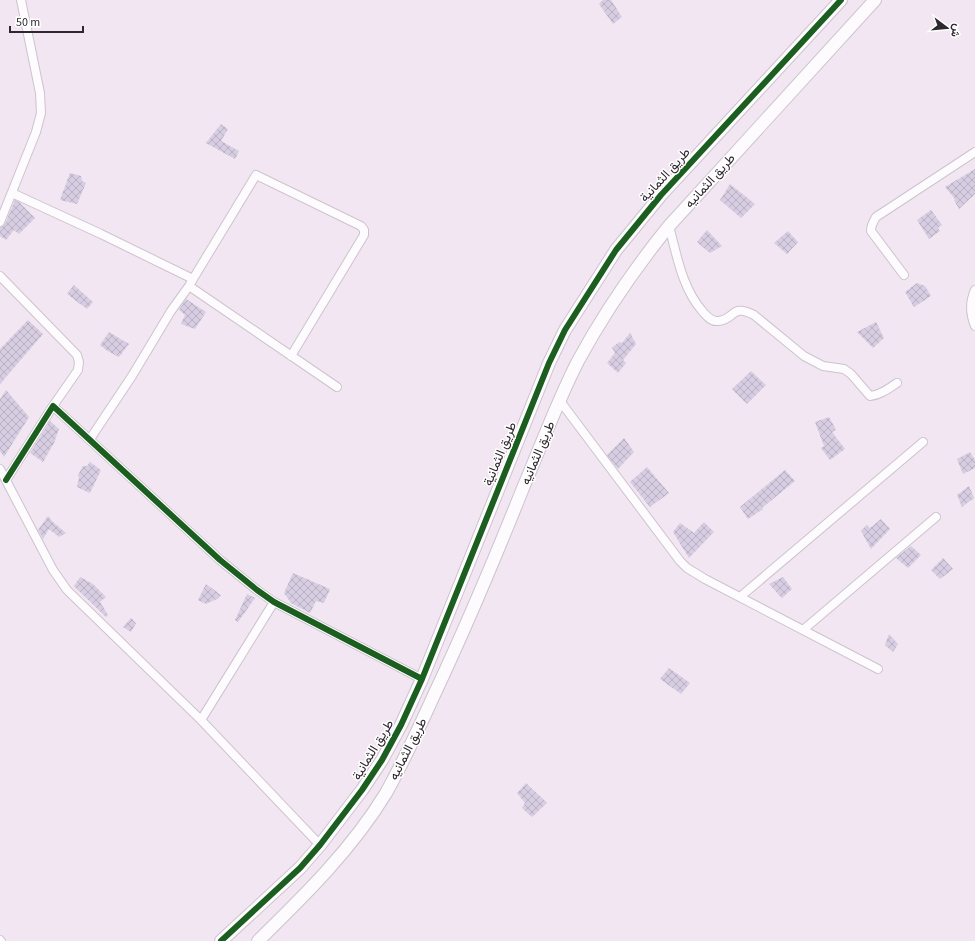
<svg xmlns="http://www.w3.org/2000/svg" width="975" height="941" font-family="'Source Sans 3',Vazirmatn,sans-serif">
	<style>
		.building { fill: url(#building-cross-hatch) }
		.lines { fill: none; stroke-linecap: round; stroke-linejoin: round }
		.street-casing { stroke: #ccc4cd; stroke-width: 10 }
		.secondary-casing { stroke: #ccc4cd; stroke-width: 14 }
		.street { stroke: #fdfbfd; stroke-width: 8 }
		.secondary { stroke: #fdfbfd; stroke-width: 12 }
		.cycleway-casing { stroke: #fff; stroke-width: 8 }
		.cycleway { stroke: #1b5e20; stroke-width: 6 }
		.labels { text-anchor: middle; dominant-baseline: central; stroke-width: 3; stroke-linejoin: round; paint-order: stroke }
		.street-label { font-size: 13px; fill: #2e272f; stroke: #fff }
	</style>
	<defs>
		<pattern id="building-cross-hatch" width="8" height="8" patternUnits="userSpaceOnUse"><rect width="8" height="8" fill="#d7cde2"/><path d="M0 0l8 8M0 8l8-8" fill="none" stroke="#b9b0c2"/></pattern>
	</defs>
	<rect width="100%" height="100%" fill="#f1e6f1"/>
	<path class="building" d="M603 0H611L622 17 613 24 599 4Z
		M221 124 228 129 221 141 239 151 235 159 206 143Z
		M975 169V194L959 209 954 200 955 199 945 187Z
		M70 173 81 176 82 181 86 183 77 204 60 200Z
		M730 184 755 204 741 218 720 200Z
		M15 200 19 202 35 218 19 234 14 230 6 240 0 236V227L5 224Z
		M931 210 942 225 938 228 940 231 929 239 917 220Z
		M707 230 722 246 710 253 697 242Z
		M788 231 798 242 787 254 774 243Z
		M917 283 925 286 931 296 914 307 905 292Z
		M74 285 93 302 87 309 67 294Z
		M186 299 206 312 195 329 181 324 185 315 179 310Z
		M28 320 43 334 0 384V349Z
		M876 322 884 338 873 348 857 332Z
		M109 332 129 344 119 357 106 350 100 345Z
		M630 333 636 344 623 360 626 363 618 373 607 363 615 353 612 348 619 342 622 343Z
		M751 371 766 385 747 404 732 389Z
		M6 390 29 417 4 457 0 451V399Z
		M829 417 836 430 832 432 845 449 830 460 821 448 824 446 815 422Z
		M50 421 59 429 54 443 43 462 30 453Z
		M624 438 634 452 618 469 607 455Z
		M970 452 975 460V468L963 474 957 459Z
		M90 462 101 470 90 493 77 487 79 478 78 475 83 466H87Z
		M647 467 669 493 650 507 630 482Z
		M785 470 795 481 762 508 763 509 748 519 740 507Z
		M969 486 974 498 962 507 957 495Z
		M48 516 53 522 66 533 59 537 49 529 43 539 38 530Z
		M881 519 890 529 871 549 861 531 867 525 870 528Z
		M704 522 714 532 689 558 673 532 680 523 694 533Z
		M911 546 921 555 908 568 896 558Z
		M943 558 953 569 940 579 931 570Z
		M293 573 330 589 324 603 316 601 310 613 291 603 284 593Z
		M80 577 93 584 106 597 100 602 108 615 106 617 74 586Z
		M783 577 792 589 782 598 769 584Z
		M206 584 221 595 217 599 206 604 198 600Z
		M247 594 255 598 238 622 235 620Z
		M131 618 136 623 131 632 123 627Z
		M889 634 898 644 893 652 885 645Z
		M669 668 690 683 681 694 660 679Z
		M526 783 547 803 532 817 522 808 525 803 517 793Z"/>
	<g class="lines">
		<defs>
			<path id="street" d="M12 193 101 234 193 279 189 286 171 311 132 376 90 439
				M0 222 36 132 41 113 40 93 21 0
				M669 226C677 256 682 288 703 312 707 316 711 322 718 321 735 320 731 303 754 315L804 356 823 366 844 369 851 374 870 396C880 395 888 389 897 383
				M904 275 871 231C871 225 873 222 876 217L975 152
				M0 276 77 355 79 362 78 370 53 406
				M193 279 256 175 361 226 364 230V235L291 356
				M189 286 337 387
				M975 290C970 301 970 314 975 326
				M560 401 680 561 687 568 705 579 878 669
				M0 469 53 570 67 590 201 720 320 845
				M6 480 53 406 220 560 257 590 274 602 422 679
				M740 597 923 442
				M803 630 936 517
				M201 720 274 602
				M0 940 1 941"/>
			<path id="secondary" d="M221 941 300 868 320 845 362 790 382 760 401 725 422 679 549 363 565 330 616 250 661 195 841 0
				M258 941C305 895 352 849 386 793 404 761 419 728 434 695 466 627 495 558 523 488 541 446 557 402 578 361 604 313 635 268 669 226L875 0"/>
		</defs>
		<use href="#street" class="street-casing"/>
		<use href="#secondary" class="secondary-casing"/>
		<use href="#street" class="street"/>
		<use href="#secondary" class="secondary"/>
		<defs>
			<path id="cycleway" d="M6 480 53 406 220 560 257 590 274 602 422 679
				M221 941 300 868 320 845 362 790 382 760 401 725 422 679 549 363 565 330 616 250 661 195 841 0"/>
		</defs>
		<use href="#cycleway" class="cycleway-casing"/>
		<use href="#cycleway" class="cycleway"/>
	</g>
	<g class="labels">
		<g class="street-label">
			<text transform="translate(665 175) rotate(-48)">طريق الثمانية</text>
			<text transform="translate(710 181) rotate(-48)">طريق الثمانيه</text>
			<text transform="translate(538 453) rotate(-67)">طريق الثمانيه</text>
			<text transform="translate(500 454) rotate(-68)">طريق الثمانية</text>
			<text transform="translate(408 749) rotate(-63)">طريق الثمانيه</text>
			<text transform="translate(373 750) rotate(-59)">طريق الثمانية</text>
		</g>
	</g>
	<g transform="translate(947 28) rotate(106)" stroke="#ffffff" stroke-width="3" paint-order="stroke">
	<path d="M0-3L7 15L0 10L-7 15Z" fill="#2e272f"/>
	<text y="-6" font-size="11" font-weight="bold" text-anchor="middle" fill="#2e272f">ش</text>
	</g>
	<path d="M10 26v6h73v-6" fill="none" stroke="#2e272f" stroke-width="2"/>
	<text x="16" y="26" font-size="12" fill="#2e272f" stroke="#ffffff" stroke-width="3" paint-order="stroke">50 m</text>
</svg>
